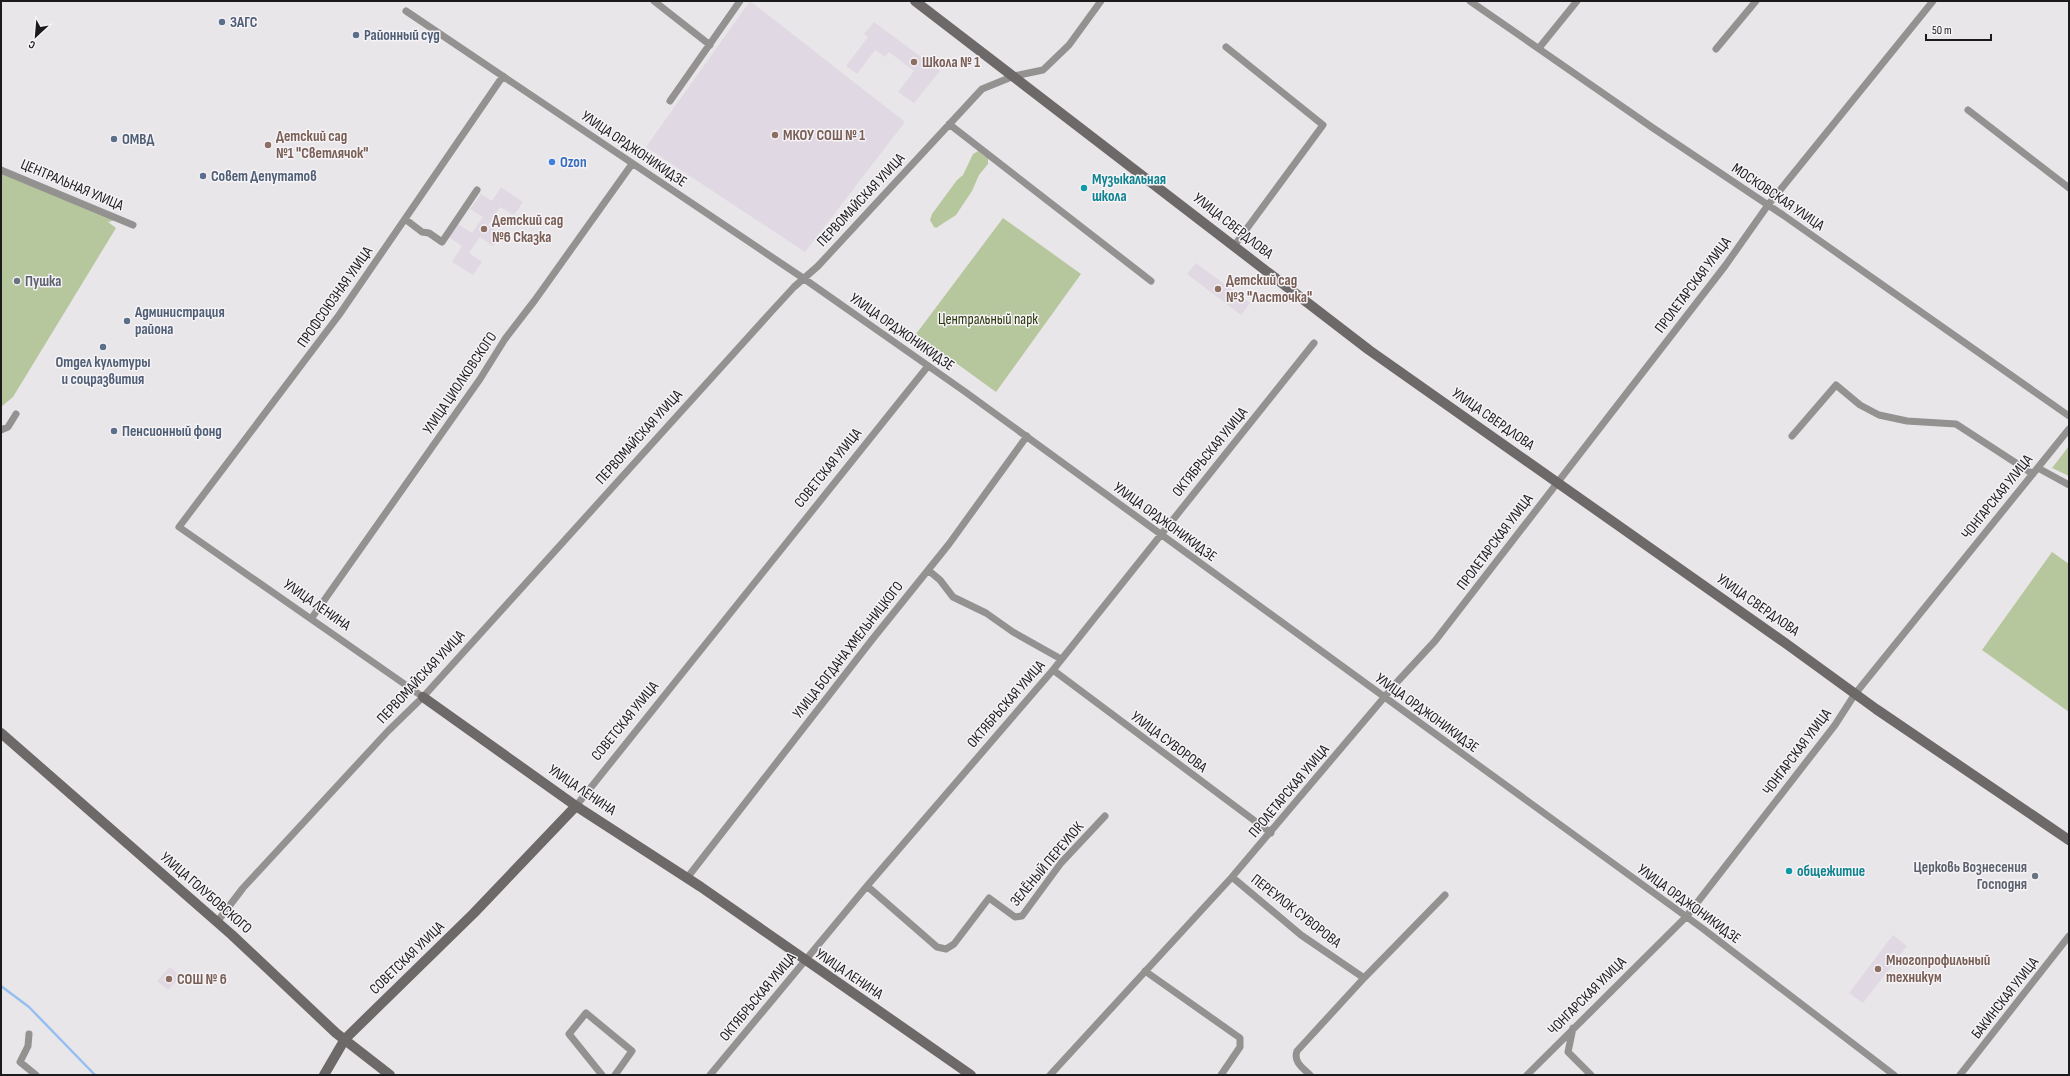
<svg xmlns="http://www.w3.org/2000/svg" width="2070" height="1076" font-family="'Sofia Sans Condensed',sans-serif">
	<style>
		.built { fill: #e0d8e2 }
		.green { fill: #b7c79d }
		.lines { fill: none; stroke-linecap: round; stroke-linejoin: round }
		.stream { stroke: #95bff1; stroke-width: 2.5 }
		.street { stroke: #949191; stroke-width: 7 }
		.secondary { stroke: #6c6968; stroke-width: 10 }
		.service-dot { fill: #5c6f8a; stroke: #f6f3f7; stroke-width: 1.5 }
		.education-dot { fill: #8d6e63; stroke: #f6f3f7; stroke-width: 1.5 }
		.shop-dot { fill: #3f7fe0; stroke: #f6f3f7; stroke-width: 1.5 }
		.culture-dot { fill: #0f9aa8; stroke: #f6f3f7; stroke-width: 1.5 }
		.worship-dot { fill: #6b7280; stroke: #f6f3f7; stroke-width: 1.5 }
		.labels { text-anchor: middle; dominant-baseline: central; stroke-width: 3; stroke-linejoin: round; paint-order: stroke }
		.service-label { font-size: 15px; font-weight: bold; fill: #4e5e75; stroke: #f6f3f7; text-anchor: start }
		.education-label { font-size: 15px; font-weight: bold; fill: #785e54; stroke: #f6f3f7; text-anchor: start }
		.street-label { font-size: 15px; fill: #1b1a1c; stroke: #f6f3f7 }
		.shop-label { font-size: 15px; font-weight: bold; fill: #366cbe; stroke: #f6f3f7; text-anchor: start }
		.culture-label { font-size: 15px; font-weight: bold; fill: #0d838f; stroke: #f6f3f7; text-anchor: start }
		.worship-label { font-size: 15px; font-weight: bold; fill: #5b616d; stroke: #f6f3f7; text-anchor: start }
		.park-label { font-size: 15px; fill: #293709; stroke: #f6f3f7 }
	</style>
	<rect width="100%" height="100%" fill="#e9e6ea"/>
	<path class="built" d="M750 1 905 122 805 252 646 147Z
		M874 22 940 71 914 103 898 92 914 71 889 52 885 57 875 50 857 74 846 66 868 37 864 34Z
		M501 187 523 202 514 215 500 207 488 225 501 234 493 246 480 237 469 253 482 262 473 275 452 262 462 246 449 237 458 224 472 233 483 217 470 209 481 194 492 201Z
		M1196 263 1250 303 1241 315 1187 274Z
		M1893 935 1907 946 1863 1003 1849 993Z
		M170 967 181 976 168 990 157 981Z"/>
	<path class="green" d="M978 151 988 158V164L979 175 972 191 956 215 936 228 934 227 930 220 932 214 957 180 963 175 973 154Z
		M1 172 117 220 108 222 116 228 13 397 1 407Z
		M1003 218 1081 274 996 392 916 334Z
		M2069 446V476L2052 468Z
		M2052 552 2069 564V712L1982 650Z"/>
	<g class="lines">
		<path class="stream" d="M1 986 29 1007 95 1075"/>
		<path class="street" d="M654 1 710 45
			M1470 1 1653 128 1783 215 2069 416
			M406 11 803 278 964 391 1702 928 1894 1075
			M1226 47 1323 125 1234 246
			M1539 48 1577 1
			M1716 49 1756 1
			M670 101 740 1
			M1968 110 2069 188
			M949 124 1151 281
			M1 170 133 225
			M405 219 422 232 429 233 442 242 477 190
			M1 430 8 427 16 414
			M1792 436 1836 385 1860 405 1879 415 1907 421 1956 424 2033 474
			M2038 468 2069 485
			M928 570 940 580 953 597 986 613 1013 632 1061 659
			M311 619 480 379 505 339 535 300 632 164
			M1053 670 1271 833
			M423 697 179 527 339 315 503 76
			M576 806 928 366
			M1232 877 1301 935 1364 978
			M687 878 871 641 949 544 1027 436
			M867 886 937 947 946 949 954 944 989 898 1015 917 1022 916 1061 863 1105 816
			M217 922 243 888 388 731 423 697 771 312 794 287 818 266 982 89 1014 76 1043 70 1069 45 1101 1
			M1145 971 1240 1038V1047L1221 1075
			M1573 1028 1568 1052 1591 1075
			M29 1034 28 1046 20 1062 36 1075
			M602 1075 569 1034 586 1013 632 1051 615 1075
			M710 1075 867 886 1053 670 1314 343
			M1050 1075 1232 877 1398 681 1435 641 1725 266 1768 205 1933 1
			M1310 1075C1303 1068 1293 1062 1297 1051L1364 978 1445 895
			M1527 1075 1686 917 1835 725 1855 694 2069 429
			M1960 1075 2069 936"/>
		<path class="secondary" d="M915 1 1369 350 1788 645 1876 709 2069 840
			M423 697 576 806 701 887 971 1075
			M1 733 232 935 336 1033 390 1075
			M324 1075 345 1039 474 913 576 806"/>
	</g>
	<g class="service-dot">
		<circle cx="222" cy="22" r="4"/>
		<circle cx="356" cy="35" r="4"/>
		<circle cx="114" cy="139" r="4"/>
		<circle cx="203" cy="176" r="4"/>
		<circle cx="127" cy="321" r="4"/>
		<circle cx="103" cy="347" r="4"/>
		<circle cx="114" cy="431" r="4"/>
	</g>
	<g class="education-dot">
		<circle cx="914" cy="62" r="4"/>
		<circle cx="775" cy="135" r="4"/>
		<circle cx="268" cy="145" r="4"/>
		<circle cx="484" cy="229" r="4"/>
		<circle cx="1218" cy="289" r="4"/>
		<circle cx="1878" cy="969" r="4"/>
		<circle cx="169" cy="979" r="4"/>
	</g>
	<circle class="shop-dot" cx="552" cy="162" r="4"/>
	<g class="culture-dot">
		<circle cx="1084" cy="188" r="4"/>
		<circle cx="1789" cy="871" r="4"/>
	</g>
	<g class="worship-dot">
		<circle cx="17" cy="281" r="4"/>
		<circle cx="2035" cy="876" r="4"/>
	</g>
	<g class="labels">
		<g class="service-label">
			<text x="230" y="22">ЗАГС</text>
			<text x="364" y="35">Районный суд</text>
			<text x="122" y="139">ОМВД</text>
			<text x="211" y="176">Совет Депутатов</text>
			<text x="135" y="312">Администрация<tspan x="135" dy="17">района</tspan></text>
			<text x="103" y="362" text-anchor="middle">Отдел культуры<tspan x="103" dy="17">и соцразвития</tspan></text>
			<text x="122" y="431">Пенсионный фонд</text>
		</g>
		<g class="education-label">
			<text x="922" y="62">Школа № 1</text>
			<text x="783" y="135">МКОУ СОШ № 1</text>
			<text x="276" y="136">Детский сад<tspan x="276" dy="17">№1 "Светлячок"</tspan></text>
			<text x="492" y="220">Детский сад<tspan x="492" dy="17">№6 Сказка</tspan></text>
			<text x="1226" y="280">Детский сад<tspan x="1226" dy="17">№3 "Ласточка"</tspan></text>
			<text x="1886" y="960">Многопрофильный<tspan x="1886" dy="17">техникум</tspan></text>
			<text x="177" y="979">СОШ № 6</text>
		</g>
		<g class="street-label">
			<text transform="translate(634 149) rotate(34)">УЛИЦА ОРДЖОНИКИДЗЕ</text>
			<text transform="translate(72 185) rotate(23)">ЦЕНТРАЛЬНАЯ УЛИЦА</text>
			<text transform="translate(1778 197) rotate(34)">МОСКОВСКАЯ УЛИЦА</text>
			<text transform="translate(861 200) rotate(-47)">ПЕРВОМАЙСКАЯ УЛИЦА</text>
			<text transform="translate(1233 226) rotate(38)">УЛИЦА СВЕРДЛОВА</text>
			<text transform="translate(1693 285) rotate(-53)">ПРОЛЕТАРСКАЯ УЛИЦА</text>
			<text transform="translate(335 297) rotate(-55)">ПРОФСОЮЗНАЯ УЛИЦА</text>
			<text transform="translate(902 332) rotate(35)">УЛИЦА ОРДЖОНИКИДЗЕ</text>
			<text transform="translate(460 383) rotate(-56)">УЛИЦА ЦИОЛКОВСКОГО</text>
			<text transform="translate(1493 419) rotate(35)">УЛИЦА СВЕРДЛОВА</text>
			<text transform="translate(639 437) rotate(-48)">ПЕРВОМАЙСКАЯ УЛИЦА</text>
			<text transform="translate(1210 452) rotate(-51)">ОКТЯБРЬСКАЯ УЛИЦА</text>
			<text transform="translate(828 468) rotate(-51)">СОВЕТСКАЯ УЛИЦА</text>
			<text transform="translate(1997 497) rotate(-51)">ЧОНГАРСКАЯ УЛИЦА</text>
			<text transform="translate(1165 522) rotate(36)">УЛИЦА ОРДЖОНИКИДЗЕ</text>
			<text transform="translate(1495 542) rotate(-53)">ПРОЛЕТАРСКАЯ УЛИЦА</text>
			<text transform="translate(317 605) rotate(35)">УЛИЦА ЛЕНИНА</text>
			<text transform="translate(1758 605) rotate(35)">УЛИЦА СВЕРДЛОВА</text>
			<text transform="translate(848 650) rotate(-52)">УЛИЦА БОГДАНА ХМЕЛЬНИЦКОГО</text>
			<text transform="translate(421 677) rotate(-47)">ПЕРВОМАЙСКАЯ УЛИЦА</text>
			<text transform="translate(1006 704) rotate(-49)">ОКТЯБРЬСКАЯ УЛИЦА</text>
			<text transform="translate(1427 713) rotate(36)">УЛИЦА ОРДЖОНИКИДЗЕ</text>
			<text transform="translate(625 721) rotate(-51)">СОВЕТСКАЯ УЛИЦА</text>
			<text transform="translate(1169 742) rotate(37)">УЛИЦА СУВОРОВА</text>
			<text transform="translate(1797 752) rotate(-53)">ЧОНГАРСКАЯ УЛИЦА</text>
			<text transform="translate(582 790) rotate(34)">УЛИЦА ЛЕНИНА</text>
			<text transform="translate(1289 791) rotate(-50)">ПРОЛЕТАРСКАЯ УЛИЦА</text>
			<text transform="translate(1047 864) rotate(-50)">ЗЕЛЁНЫЙ ПЕРЕУЛОК</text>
			<text transform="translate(206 893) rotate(41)">УЛИЦА ГОЛУБОВСКОГО</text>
			<text transform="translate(1689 904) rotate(36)">УЛИЦА ОРДЖОНИКИДЗЕ</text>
			<text transform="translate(1296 911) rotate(38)">ПЕРЕУЛОК СУВОРОВА</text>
			<text transform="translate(407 958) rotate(-44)">СОВЕТСКАЯ УЛИЦА</text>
			<text transform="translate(849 974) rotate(34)">УЛИЦА ЛЕНИНА</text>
			<text transform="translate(1587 996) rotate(-45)">ЧОНГАРСКАЯ УЛИЦА</text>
			<text transform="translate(758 997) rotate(-50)">ОКТЯБРЬСКАЯ УЛИЦА</text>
			<text transform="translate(2005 998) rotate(-52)">БАКИНСКАЯ УЛИЦА</text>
		</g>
		<g class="shop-label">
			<text x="560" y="162">Ozon</text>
		</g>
		<g class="culture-label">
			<text x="1092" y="179">Музыкальная<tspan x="1092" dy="17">школа</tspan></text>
			<text x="1797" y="871">общежитие</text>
		</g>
		<g class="worship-label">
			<text x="25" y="281">Пушка</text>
			<text x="2027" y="867" text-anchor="end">Церковь Вознесения<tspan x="2027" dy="17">Господня</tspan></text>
		</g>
		<g class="park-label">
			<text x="988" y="319">Центральный парк</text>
		</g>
	</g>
	<rect width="2070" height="1076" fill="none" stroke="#1b1a1c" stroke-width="4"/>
	<g transform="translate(36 36) rotate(206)" stroke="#f6f3f7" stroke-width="3" paint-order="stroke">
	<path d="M0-3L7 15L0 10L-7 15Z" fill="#1b1a1c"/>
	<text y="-6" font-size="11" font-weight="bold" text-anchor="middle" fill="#1b1a1c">С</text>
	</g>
	<path d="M1926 34v6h65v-6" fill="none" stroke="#1b1a1c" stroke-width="2"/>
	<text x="1932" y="34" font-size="12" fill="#1b1a1c" stroke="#f6f3f7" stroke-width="3" paint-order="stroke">50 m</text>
</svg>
